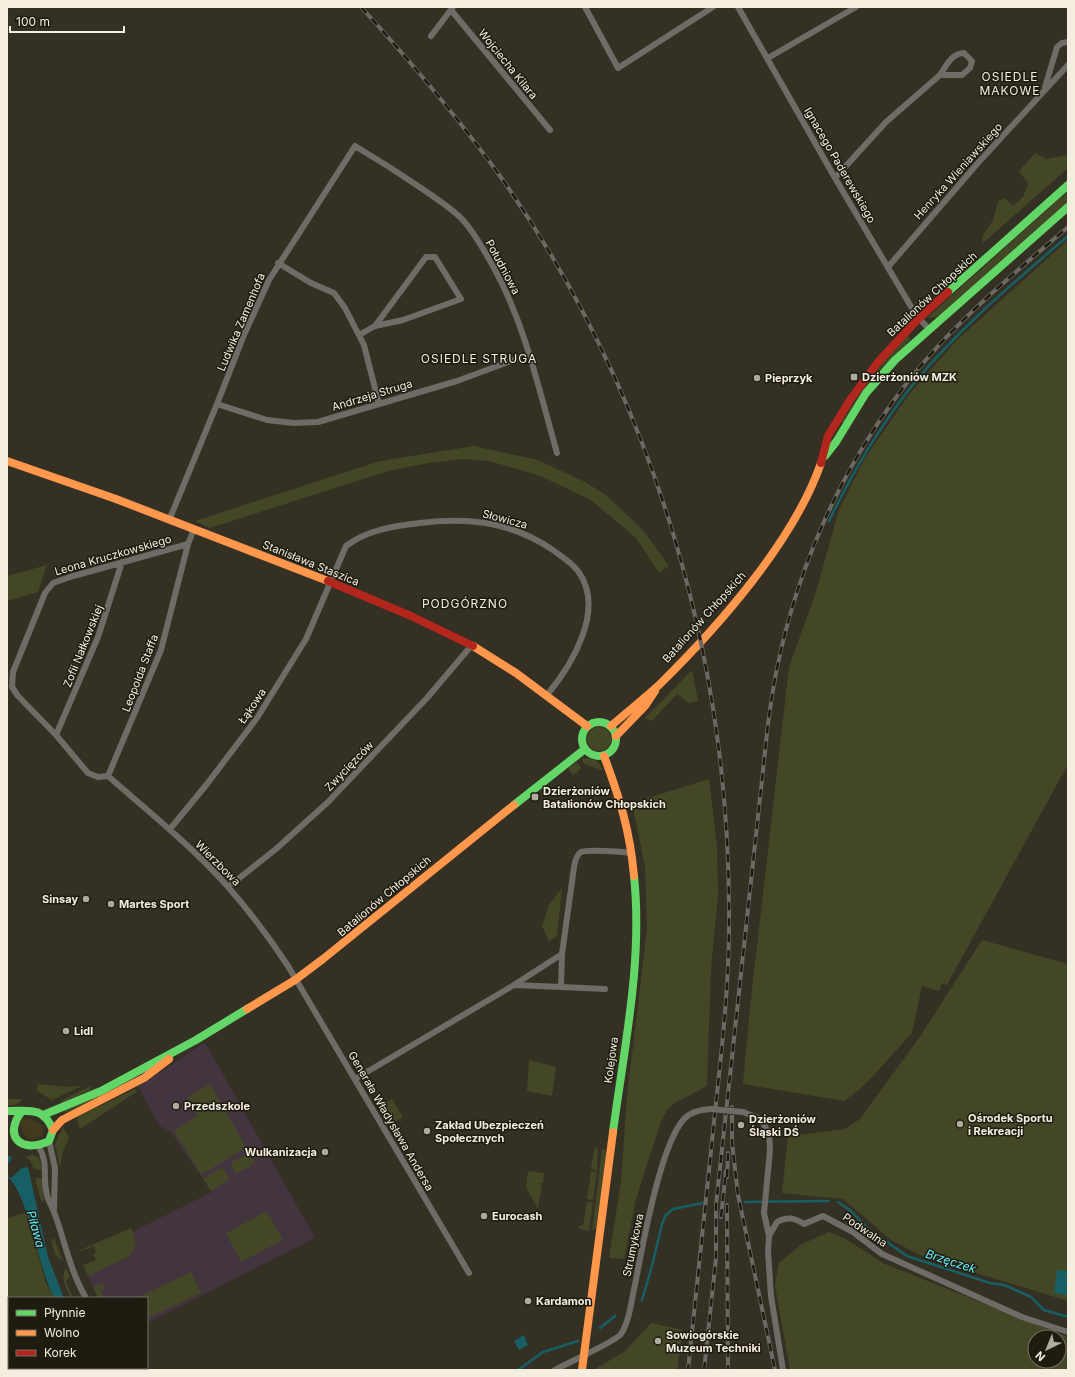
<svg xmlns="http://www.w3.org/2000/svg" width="1075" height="1377" font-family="Inter,sans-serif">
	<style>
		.education { fill: #423540 }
		.green { fill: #444726; fill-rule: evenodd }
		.sand { fill: #423a1c }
		.water { fill: #185f65 }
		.pier { fill: #343023 }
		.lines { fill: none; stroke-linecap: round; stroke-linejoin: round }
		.stream { stroke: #185f65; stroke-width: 2.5 }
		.street { stroke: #6f6b67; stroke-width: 6 }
		.fast { stroke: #63d668; stroke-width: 8 }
		.slow { stroke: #ff974d; stroke-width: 8 }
		.jam { stroke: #b3261e; stroke-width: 8 }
		.rail-casing { stroke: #6c6863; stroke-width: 4 }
		.rail { stroke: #1f1b11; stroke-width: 2.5; stroke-dasharray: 8; stroke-linecap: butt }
		.street-bridge { stroke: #6f6b67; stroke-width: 6 }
		.poi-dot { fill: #b0ac9d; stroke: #1f1b11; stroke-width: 1.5 }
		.labels { text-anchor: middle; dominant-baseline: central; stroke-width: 3; stroke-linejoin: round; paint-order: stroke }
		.street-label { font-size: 11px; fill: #f3eedf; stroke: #1f1b11 }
		.poi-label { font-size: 11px; font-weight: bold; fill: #f3eedf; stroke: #1f1b11; text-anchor: start }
		.neighbourhood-label { font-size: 12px; letter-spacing: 1px; fill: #f3eedf; stroke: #1f1b11 }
		.water-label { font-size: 12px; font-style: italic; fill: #61ecfb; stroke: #1f1b11 }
	</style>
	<rect width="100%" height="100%" fill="#343023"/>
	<path class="education" d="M205 1042 315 1238 147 1323V1298H98L88 1276 130 1256 136 1244 132 1232 212 1192 171 1132 160 1126 138 1087Z"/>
	<path class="green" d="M1035 153 1046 159 1068 155V168L983 243 982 237 993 220 998 201 1005 198 1013 206 1023 197 1028 184 1019 171Z
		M1068 191V202L937 317 929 318 928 317Z
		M1068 240V764L947 985 942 984 939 991 922 986 912 1033 874 1075 861 1088 844 1101 743 1084 750 1007 789 667 815 595 839 510 865 458 910 393 956 341Z
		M907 335 911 339 879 370 862 391 844 424 841 422 881 363Z
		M474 446 538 460 585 482 606 495 644 531 669 566 659 573 636 538 591 500 538 475 489 461 462 459 429 463 388 471 210 528 195 521 380 461Z
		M47 565 38 592 7 601V576Z
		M692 670 698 701 689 703 677 694 652 721 645 718Z
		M587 739a12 12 0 1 1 24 0a12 12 0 1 1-24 0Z
		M588 758 597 761 604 771 585 764 581 759Z
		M577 762 581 767 580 770 573 775 568 768Z
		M709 779 717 846 718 896 711 968 707 1086 673 1104 667 1110 661 1121 636 1199 624 1259 609 1258 621 1181 627 1096 647 930 645 867 632 803Z
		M562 888 557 936 549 941 542 926 549 905Z
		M982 940 1068 964V1301L924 1257 891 1240 843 1199 782 1193 788 1136 845 1129 860 1119 921 1035Z
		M529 1060 556 1067 552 1096 527 1091Z
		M138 1075C129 1087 82 1106 65 1113L64 1111Z
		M38 1084 69 1087 84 1085 52 1100 37 1091Z
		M210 1084 246 1147 201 1175 174 1131 197 1116 187 1097Z
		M91 1086 90 1090 61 1103 62 1100Z
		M135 1089 138 1091 80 1129 77 1120 79 1116Z
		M7 1099H23C19 1104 14 1106 7 1105Z
		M392 1099 403 1117 393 1123 381 1105Z
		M63 1127 69 1138 62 1154 60 1169 55 1144Z
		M598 1148 597 1170 591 1169 594 1149Z
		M602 1149 605 1150 606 1153 597 1227 592 1231Z
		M249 1153 255 1163 236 1174 230 1163Z
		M33 1155 39 1158 42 1170 34 1169 30 1160 25 1157Z
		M222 1167 230 1179 211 1191 203 1179Z
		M528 1171 544 1173 543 1183H539L542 1185 538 1209 526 1187Z
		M591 1171 597 1172 593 1200 587 1199Z
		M35 1178H42L44 1202 41 1201Z
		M587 1202H593L589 1231 580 1229 578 1226 583 1225Z
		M267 1211 283 1240 241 1262 226 1233Z
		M26 1212 46 1283 54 1298H9V1302L7 1300V1219Z
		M131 1228 136 1244 130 1256 88 1276 83 1265 96 1260 93 1254 96 1253 94 1246 78 1252V1251Z
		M829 1232 844 1238 885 1264 1068 1337V1370H790L775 1285 779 1263 802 1244ZM1035 1337H1059V1361H1035Z
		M54 1238 63 1261 55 1254 51 1240Z
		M66 1268 70 1277 66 1282 73 1298H71C66 1288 60 1279 66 1268Z
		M191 1272 201 1293 149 1317 147 1313V1298L139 1297Z
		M103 1283 105 1288 100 1291 104 1298H98L93 1287Z
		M651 1323 683 1330 677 1370H593L624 1352Z
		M52 1368H91L92 1370H53Z"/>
	<path class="sand" d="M29 1118 44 1126 43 1135 35 1139 27 1138 19 1124 23 1119Z"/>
	<path class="water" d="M7 1155 28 1167 48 1257 64 1298H54C38 1267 29 1195 7 1176Z
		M1057 1270 1068 1271V1295L1054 1293Z
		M524 1335 528 1345 519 1350 514 1341Z"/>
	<path class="pier" d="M13 1157 28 1167 22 1168 11 1178 7 1176V1165Z"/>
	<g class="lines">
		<path class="stream" d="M829 521C851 475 879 428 911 387 957 330 1013 283 1068 236
			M745 1202 829 1201
			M838 1202 851 1211 867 1228 907 1256 990 1283 1004 1285 1031 1297 1044 1310 1068 1317
			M642 1300 652 1266 662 1224 666 1215 673 1209 703 1203
			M600 1328 615 1316
			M518 1370 543 1352 578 1341"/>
		<path class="street" d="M585 7 618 68 713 7
			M738 7 835 178 916 315 929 329
			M451 10 550 130
			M431 36 453 7
			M768 58 856 7
			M1045 87 1057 47 1062 43 1068 42
			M835 178 886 122 940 75H962L970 68 972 61 964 53C952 53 946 66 940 75
			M278 263 311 283 334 293 345 308 364 345 379 404
			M888 267 977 164 1068 65
			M359 335 375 326 403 320 461 299 435 257H426L375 326
			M217 404 267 420 294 423 318 422 457 381 530 354
			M170 518 217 404 244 335 269 280 355 146C377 159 399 173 421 188 434 197 450 207 462 219 473 231 481 245 489 259 524 319 538 386 557 453
			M56 735 98 637 122 562
			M108 776C149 812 193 847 229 888 251 913 270 939 288 966L469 1273
			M108 776 98 777 88 773 56 735 18 696 12 687 13 672 45 593 53 583 70 577 188 544
			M108 776 161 650 188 544 194 529
			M170 829 207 784 257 718 306 639 346 546C367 530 394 526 420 523 469 517 512 522 553 550 562 557 571 562 578 571 606 609 572 665 547 695
			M228 887 276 849 328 802 427 698 471 646
			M562 954 574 867C575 862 576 855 581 852 587 849 623 852 632 853
			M561 987 605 989
			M355 1079 514 985 562 954 561 987 514 985
			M743 1112 761 1119 769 1134 770 1150 764 1213 769 1236
			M49 1141 55 1168 54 1210
			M39 1147C49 1164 42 1177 47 1195 48 1201 52 1206 54 1212 65 1241 70 1271 86 1298
			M122 1368 123 1370
			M555 1370C567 1363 615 1342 621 1334 630 1320 631 1301 635 1285 642 1248 661 1141 685 1118 692 1111 702 1110 711 1109
			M783 1370 771 1296 768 1251 769 1236 777 1222C787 1216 795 1218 804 1224L823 1216 853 1232 882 1254 1022 1317 1068 1332"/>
		<path class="fast" d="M948 292 1068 185
			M825 456 836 442 866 393 895 360 1068 207
			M582 739a17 17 0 1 1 34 0a17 17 0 1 1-34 0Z
			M514 805 585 749
			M7 1111C29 1111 43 1106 53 1130L49 1141C22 1154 2 1137 22 1111
			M43 1115 101 1091 196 1040 247 1009
			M613 1132C624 1048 643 961 634 876"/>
		<path class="slow" d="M7 461 116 499 328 581
			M473 646 516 673 587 726
			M611 726C627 712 644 699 659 685 718 627 794 541 821 463
			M616 736 645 706 655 691
			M604 756C620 799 630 831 634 876
			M247 1009 295 980 323 959 514 805
			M53 1130 62 1120 144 1078 169 1059
			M582 1370 613 1132"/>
		<path class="jam" d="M821 463 828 436 850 400 878 362 918 319 948 292
			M328 581 411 616 473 646"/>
		<defs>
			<path id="rail" d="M361 7C412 63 461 121 505 183 655 400 731 662 729 924 729 990 721 1056 714 1122 706 1204 697 1287 688 1370
				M732 1107V1143L738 1195 775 1370
				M727 1177 728 1153
				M727 1205 728 1370
				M721 1217 726 1171
				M704 1370 716 1258V1205L768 724C785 584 844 449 939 345 979 302 1024 265 1068 227"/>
		</defs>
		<use href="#rail" class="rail-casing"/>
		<use href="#rail" class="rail"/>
		<path class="street-bridge" d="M711 1109 743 1112"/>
	</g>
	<g class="poi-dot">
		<rect x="850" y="373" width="8" height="8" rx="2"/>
		<circle cx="757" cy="378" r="4"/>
		<rect x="531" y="793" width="8" height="8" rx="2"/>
		<circle cx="86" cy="899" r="4"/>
		<circle cx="111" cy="904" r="4"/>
		<circle cx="66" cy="1031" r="4"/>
		<circle cx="176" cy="1106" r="4"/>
		<circle cx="960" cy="1124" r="4"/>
		<circle cx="741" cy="1125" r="4"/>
		<circle cx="427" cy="1131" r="4"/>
		<circle cx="325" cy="1152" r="4"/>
		<circle cx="484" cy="1216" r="4"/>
		<circle cx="528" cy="1301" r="4"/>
		<circle cx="658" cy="1341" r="4"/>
	</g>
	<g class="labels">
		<g class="street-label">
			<text transform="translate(508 64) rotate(51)">Wojciecha Kilara</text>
			<text transform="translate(840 165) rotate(60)">Ignacego Paderewskiego</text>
			<text transform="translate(958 171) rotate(-48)">Henryka Wieniawskiego</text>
			<text transform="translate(503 267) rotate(62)">Południowa</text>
			<text transform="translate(932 294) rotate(-43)">Batalionów Chłopskich</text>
			<text transform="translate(241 322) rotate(-67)">Ludwika Zamenhofa</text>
			<text transform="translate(372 395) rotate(-17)">Andrzeja Struga</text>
			<text transform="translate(505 519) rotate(15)">Słowicza</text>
			<text transform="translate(113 555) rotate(-16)">Leona Kruczkowskiego</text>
			<text transform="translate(311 563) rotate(22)">Stanisława Staszica</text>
			<text transform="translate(704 617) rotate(-48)">Batalionów Chłopskich</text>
			<text transform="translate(83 646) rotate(-68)">Zofii Nałkowskiej</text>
			<text transform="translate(140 673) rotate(-69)">Leopolda Staffa</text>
			<text transform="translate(252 706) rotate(-56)">Łąkowa</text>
			<text transform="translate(349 766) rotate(-46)">Zwycięzców</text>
			<text transform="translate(218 863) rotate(45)">Wierzbowa</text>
			<text transform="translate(384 896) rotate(-40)">Batalionów Chłopskich</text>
			<text transform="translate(611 1060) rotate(-82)">Kolejowa</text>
			<text transform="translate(391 1121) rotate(60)">Generała Władysława Andersa</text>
			<text transform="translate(865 1230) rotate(34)">Podwalna</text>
			<text transform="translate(633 1245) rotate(-78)">Strumykowa</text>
		</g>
		<g class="poi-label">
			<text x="862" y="377">Dzierżoniów MZK</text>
			<text x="765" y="378">Pieprzyk</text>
			<text x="543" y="791">Dzierżoniów<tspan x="543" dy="13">Batalionów Chłopskich</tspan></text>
			<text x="78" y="899" text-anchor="end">Sinsay</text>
			<text x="119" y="904">Martes Sport</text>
			<text x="74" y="1031">Lidl</text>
			<text x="184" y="1106">Przedszkole</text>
			<text x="968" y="1118">Ośrodek Sportu<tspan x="968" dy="13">i Rekreacji</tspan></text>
			<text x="749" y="1119">Dzierżoniów<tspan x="749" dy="13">Śląski DŚ</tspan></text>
			<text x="435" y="1125">Zakład Ubezpieczeń<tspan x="435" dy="13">Społecznych</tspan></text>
			<text x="317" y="1152" text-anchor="end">Wulkanizacja</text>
			<text x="492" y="1216">Eurocash</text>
			<text x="536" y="1301">Kardamon</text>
			<text x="666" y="1335">Sowiogórskie<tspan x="666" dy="13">Muzeum Techniki</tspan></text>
		</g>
		<g class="neighbourhood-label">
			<text x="1010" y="76">OSIEDLE<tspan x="1010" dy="14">MAKOWE</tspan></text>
			<text x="479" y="358">OSIEDLE STRUGA</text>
			<text x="465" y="603">PODGÓRZNO</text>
		</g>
		<g class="water-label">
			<text transform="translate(36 1229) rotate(74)">Piława</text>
			<text transform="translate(951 1261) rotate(18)">Brzęczek</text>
		</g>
	</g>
	<rect width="1075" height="1377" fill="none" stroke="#f3eedf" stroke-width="16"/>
	<rect x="8" y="1297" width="140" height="72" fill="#1f1b11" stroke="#746f63"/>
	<rect x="16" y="1310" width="20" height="6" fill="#63d668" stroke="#746f63"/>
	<text x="44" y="1317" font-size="12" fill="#f3eedf">Płynnie</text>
	<rect x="16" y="1330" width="20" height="6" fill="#ff974d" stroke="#746f63"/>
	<text x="44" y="1337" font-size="12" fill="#f3eedf">Wolno</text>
	<rect x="16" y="1350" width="20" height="6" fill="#b3261e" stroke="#746f63"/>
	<text x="44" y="1357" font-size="12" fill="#f3eedf">Korek</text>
	<g transform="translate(1047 1349) rotate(223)"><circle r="19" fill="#1f1b11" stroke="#746f63"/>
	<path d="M0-3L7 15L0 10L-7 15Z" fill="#b0ac9d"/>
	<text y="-6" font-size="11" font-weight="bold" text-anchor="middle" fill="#f3eedf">N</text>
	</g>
	<path d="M10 26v6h114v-6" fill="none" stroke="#f3eedf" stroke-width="2"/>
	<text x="16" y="26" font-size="12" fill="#f3eedf" stroke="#1f1b11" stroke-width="3" paint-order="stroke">100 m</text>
</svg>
